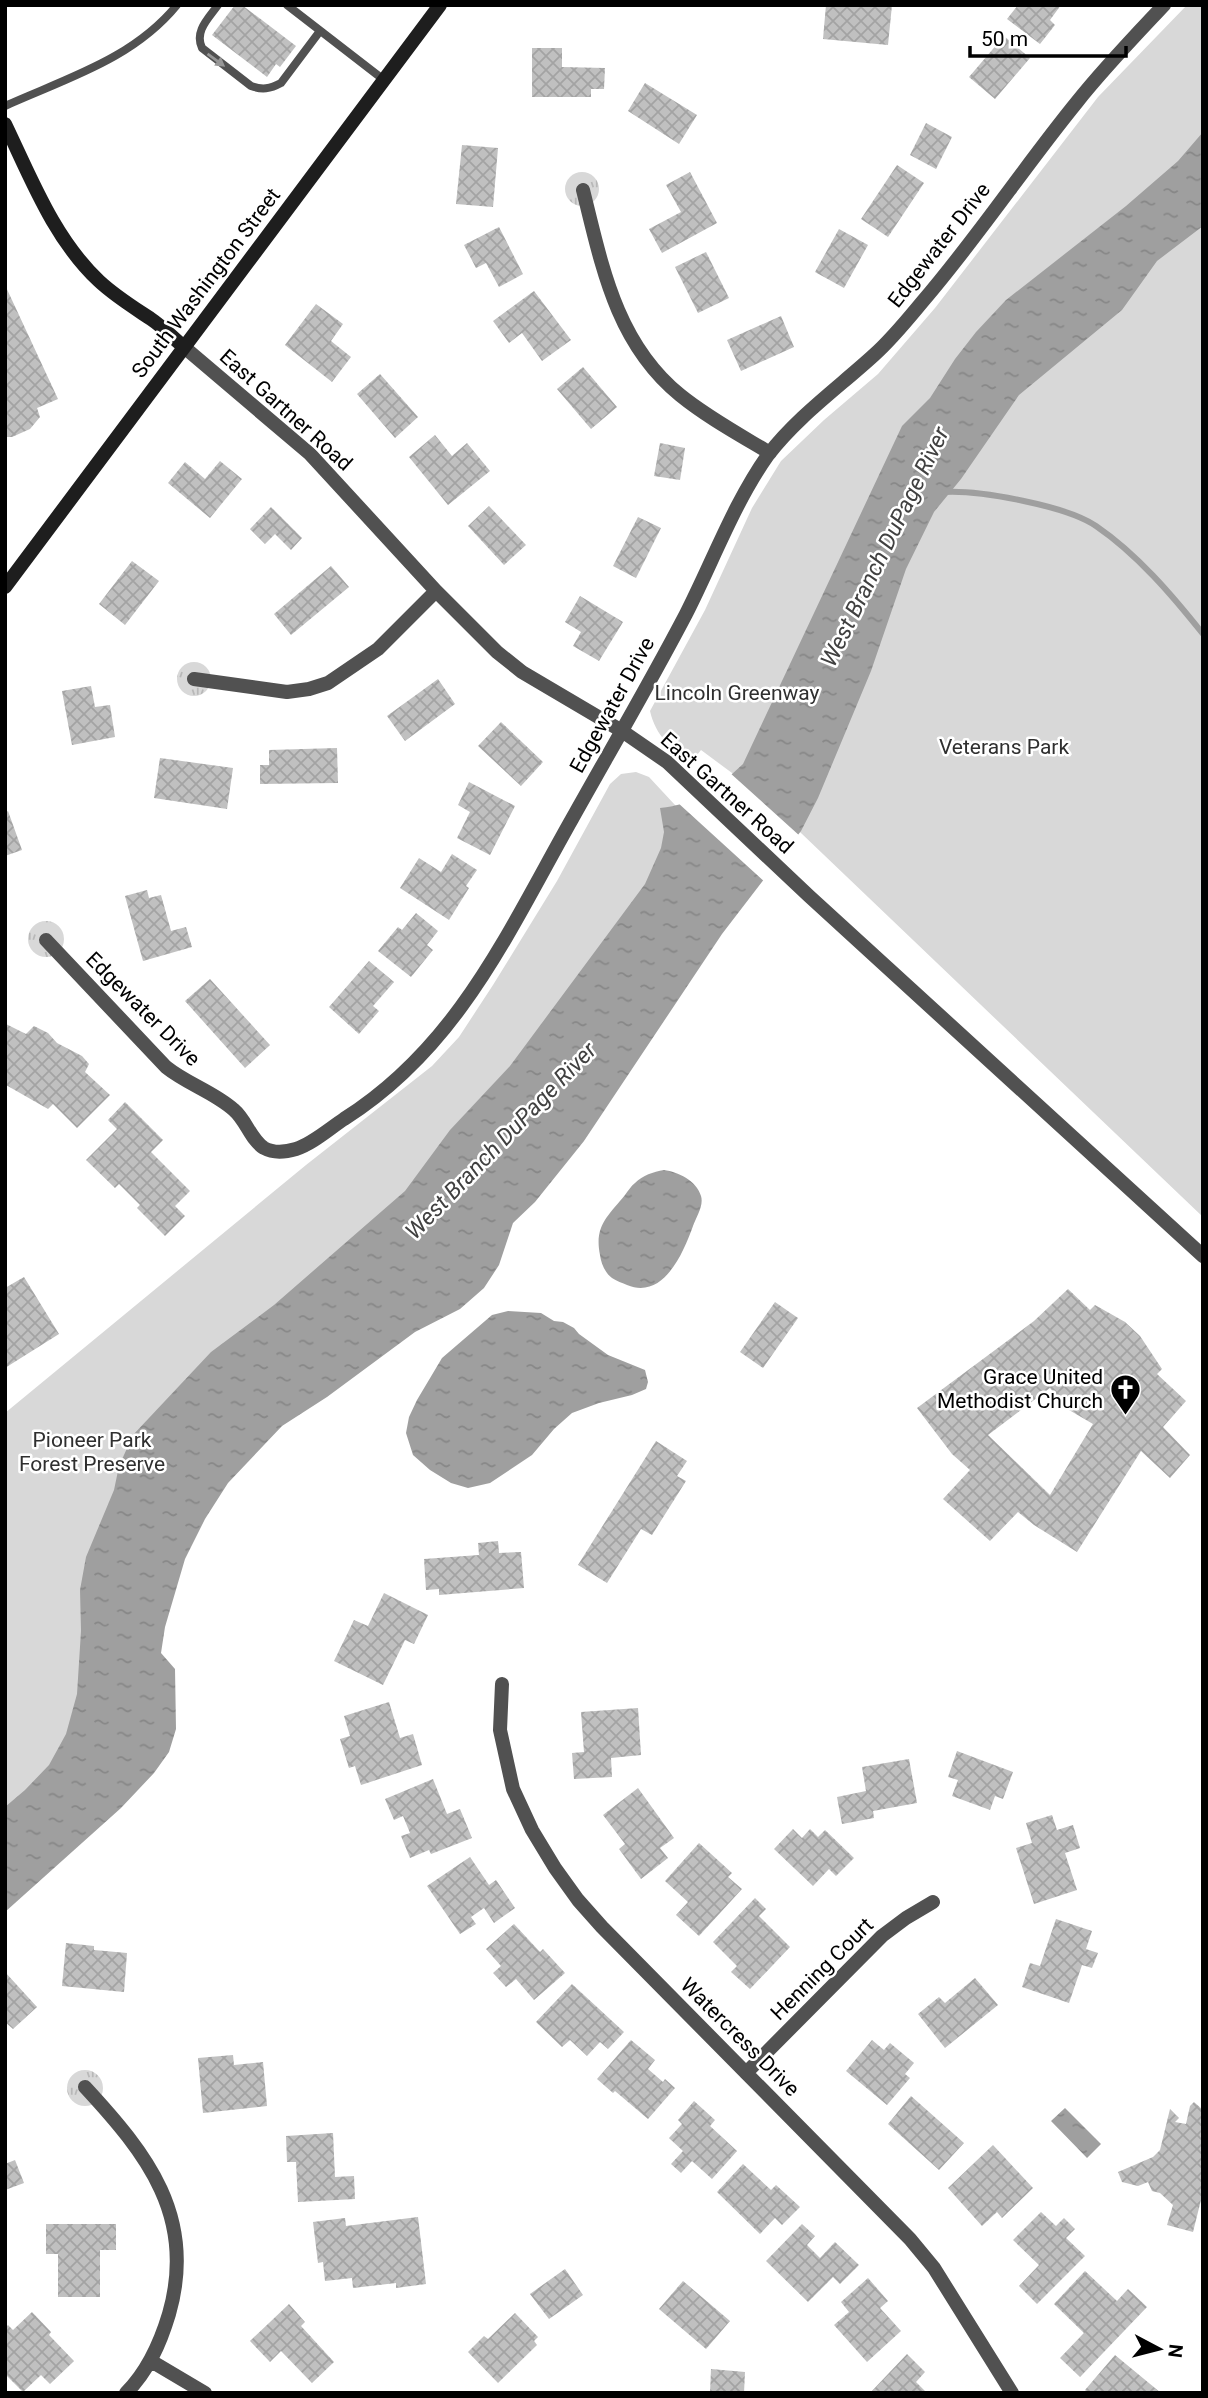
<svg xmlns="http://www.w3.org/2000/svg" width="1208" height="2398" font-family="Roboto,sans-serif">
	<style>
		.grass { fill: url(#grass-tufts) }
		.green { fill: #d8d8d8 }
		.water { fill: url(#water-ripples) }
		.pier { fill: #fff }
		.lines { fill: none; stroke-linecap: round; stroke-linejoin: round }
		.stream { stroke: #9f9f9f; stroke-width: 6 }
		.building { fill: url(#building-cross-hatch); fill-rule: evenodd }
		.lane { stroke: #515151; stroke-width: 8 }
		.street { stroke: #515151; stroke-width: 14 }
		.secondary { stroke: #1e1e1e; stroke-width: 14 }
		.oneway { fill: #979797 }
		.labels { text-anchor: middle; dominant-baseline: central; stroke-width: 5; stroke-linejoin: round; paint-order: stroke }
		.street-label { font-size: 21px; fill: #000; stroke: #fff }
		.park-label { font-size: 21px; fill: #2f2f2f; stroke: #fff }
		.poi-label { font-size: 21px; fill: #000; stroke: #fff; text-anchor: end }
		.water-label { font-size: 23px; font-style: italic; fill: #404040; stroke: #fff }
	</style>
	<defs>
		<pattern id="grass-tufts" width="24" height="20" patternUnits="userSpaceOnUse" patternTransform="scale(1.75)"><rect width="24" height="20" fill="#d8d8d8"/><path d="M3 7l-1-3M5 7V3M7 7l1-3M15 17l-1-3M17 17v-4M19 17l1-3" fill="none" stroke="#b8b8b8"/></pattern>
		<pattern id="water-ripples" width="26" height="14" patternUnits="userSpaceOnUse" patternTransform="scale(1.75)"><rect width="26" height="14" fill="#9f9f9f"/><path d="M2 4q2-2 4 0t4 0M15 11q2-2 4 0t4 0" fill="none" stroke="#878787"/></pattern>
		<pattern id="building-cross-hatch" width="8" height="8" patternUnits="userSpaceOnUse" patternTransform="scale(1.75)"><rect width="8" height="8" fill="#c0c0c0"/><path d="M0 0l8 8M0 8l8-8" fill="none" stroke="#a3a3a3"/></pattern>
	</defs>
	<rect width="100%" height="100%" fill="#fff"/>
	<path class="grass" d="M565 189a17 17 0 1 1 34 0a17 17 0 1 1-34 0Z
		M177 679a17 17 0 1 1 34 0a17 17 0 1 1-34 0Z
		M28 939a18 18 0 1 1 36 0a18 18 0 1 1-36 0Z
		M67 2088a18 18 0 1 1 36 0a18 18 0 1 1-36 0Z"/>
	<path class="green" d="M1187 5H1203V1217L759 793 701 750 690 764C671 747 656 737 650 711L705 610 752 508 781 461 824 420 878 374 935 308 1098 97Z
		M636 772 649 777 675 805 725 851 215 1418 130 1640 5 1852V1413L306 1165 432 1066 459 1037 493 985 557 881 610 784 621 774Z"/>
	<path class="water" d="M1203 132V226L1157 261 1122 310 1019 395 961 479 934 512 906 569 871 671 818 798 801 831 722 934 584 1141 535 1202 513 1223 499 1265 484 1288 460 1309 415 1332 327 1397 282 1426 228 1483 205 1519 185 1559 165 1627 161 1653 175 1669 176 1729 169 1752 154 1773 121 1808 5 1912V1807L25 1790 49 1765 66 1734 77 1694 81 1631 80 1590 86 1557 114 1490 119 1466 133 1435 211 1352 274 1305 405 1191 450 1130 510 1066 645 884 661 848 664 832 660 808C694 805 720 786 743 764L902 426 930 398 955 359 976 332 1006 300 1126 206 1178 161Z
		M664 1170C678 1172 696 1180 701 1196 704 1206 696 1217 693 1226 683 1254 663 1300 627 1285 623 1283 616 1281 612 1278 605 1273 601 1263 600 1255 594 1226 608 1216 625 1195 628 1191 631 1186 635 1183 643 1175 653 1172 664 1170Z
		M508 1311 541 1313 554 1321 563 1322 574 1328 579 1334 608 1355 645 1370 648 1382 646 1389 632 1395 599 1403 572 1413 554 1429 532 1455 490 1483 468 1488 451 1483 430 1470 413 1455 406 1433 409 1417 417 1400 442 1358 492 1315Z
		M1065 2108 1101 2144 1087 2158 1051 2121Z"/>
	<path class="pier" d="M729 772 801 837 766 883 677 802 705 791Z"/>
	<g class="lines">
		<path class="stream" d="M944 492C980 490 1067 506 1096 526 1137 554 1172 595 1203 634"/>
	</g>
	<path class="building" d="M235 5H242L296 46 280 67 276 64 267 77 212 35Z
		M826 5H892L888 45 823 39Z
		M1018 5H1061L1050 20 1055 25 1040 44 1007 19Z
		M1004 36 1030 58 995 99 969 77Z
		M532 48H562V67L605 68 604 89H591V97H532Z
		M645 83 697 115 679 144 628 111Z
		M926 123 952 137 936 169 910 155Z
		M462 145 498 148 493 207 456 204Z
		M897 165 924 183 888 237 861 219Z
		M690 172 717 223 662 253 649 229 681 212 666 185Z
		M499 227 523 274 499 287 486 263 476 268 464 245Z
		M839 229 868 245 844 288 815 272Z
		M706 252 729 298 698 313 675 267Z
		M5 285 58 399 37 408 40 417 30 429 12 437H5Z
		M534 291 571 340 542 361 522 333 509 343 493 321Z
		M316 304 343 324 331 341 351 357 332 382 285 345Z
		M781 316 794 347 741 371 727 340Z
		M583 367 617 407 591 429 557 389Z
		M380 374 418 417 395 438 357 394Z
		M435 435 452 456 467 443 490 471 448 505 409 457Z
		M660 443 685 448 680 480 654 476Z
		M220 461 242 479 210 518 168 483 185 462 205 479Z
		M489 506 526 545 504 565 468 526Z
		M271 507 302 538 291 550 275 534 265 544 250 529Z
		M638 517 661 528 636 578 613 566Z
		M132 561 159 581 125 625 99 604Z
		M331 566 349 587 291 635 274 614Z
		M580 596 623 622 599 661 573 646 581 632 565 622Z
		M438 679 455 704 405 741 387 716Z
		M91 686 95 707 110 705 115 737 72 745 62 691Z
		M501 722 543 762 521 786 478 746Z
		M337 748 338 783 260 784V765H269V750Z
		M160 758 233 768 227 809 154 798Z
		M469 782 515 806 490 855 457 838 470 812 458 805Z
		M8 811 22 850 5 856V813Z
		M452 854 477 870 466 886 469 888 449 920 400 888 419 858 441 872Z
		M147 890 149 898 161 895 171 931 186 927 192 947 143 961 125 896Z
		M416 913 438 931 427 945 433 950 411 977 378 951 398 927 402 930Z
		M369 961 394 982 373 1006 379 1011 359 1034 329 1007Z
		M210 979 270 1045 245 1068 185 1001Z
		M6 1024 26 1034 34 1026 48 1033 57 1043 82 1056 89 1064 85 1072 110 1095 77 1128 53 1104 48 1109 6 1085Z
		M125 1102 163 1140 151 1152 190 1191 175 1206 185 1216 165 1236 137 1208 140 1205 119 1184 115 1188 86 1160 117 1129 108 1120Z
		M24 1277 59 1334 5 1368V1288Z
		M1068 1289 1090 1310 1095 1305 1125 1322 1140 1336 1162 1369 1157 1374 1186 1401 1163 1427 1190 1455 1170 1478 1141 1451 1077 1552 1034 1525 1018 1512 990 1541 943 1499 970 1470 952 1454 917 1408 1034 1321ZM1050 1388 1064 1407 1093 1424 1050 1495 988 1435Z
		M775 1302 798 1318 763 1368 740 1352Z
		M656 1441 687 1461 677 1476 686 1481 652 1535 641 1529 607 1583 578 1565Z
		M498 1541 499 1553 521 1552 524 1588 439 1595V1589L426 1590 424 1559 479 1555 478 1543Z
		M384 1593 428 1615 414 1644 405 1640 383 1685 334 1661 354 1620 368 1626Z
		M389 1702 400 1738 413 1734 422 1765 361 1785 355 1766 349 1768 340 1739 350 1736 344 1716Z
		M638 1708 641 1755 611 1758 612 1777 574 1779 572 1753 584 1752 581 1712Z
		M957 1751 1013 1772 1003 1799 995 1796 990 1810 952 1796 958 1780 948 1777Z
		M909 1759 917 1803 873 1811 874 1818 842 1824 837 1797 866 1791 862 1767Z
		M433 1779 447 1814 460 1809 472 1838 431 1854 429 1850 410 1858 401 1836 410 1833 403 1816 394 1820 385 1799Z
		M638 1788 674 1838 660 1848 668 1858 641 1879 619 1849 625 1844 603 1815Z
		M1052 1815 1057 1830 1073 1825 1080 1848 1065 1853 1077 1890 1034 1904 1016 1848 1032 1843 1026 1823Z
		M793 1829 802 1838 810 1829 818 1837 825 1830 854 1858 836 1876 829 1869 813 1886 774 1849Z
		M699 1843 732 1873 728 1877 742 1889 699 1936 676 1915 688 1902 665 1881Z
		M470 1857 489 1885 496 1880 515 1908 494 1923 484 1908 471 1917 476 1924 460 1934 427 1886Z
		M755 1898 766 1909 759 1916 790 1947 750 1989 731 1972 737 1966 713 1942Z
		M1056 1919 1092 1931 1086 1949 1098 1953 1092 1968 1082 1965 1069 2003 1022 1987 1030 1963 1040 1966Z
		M514 1924 540 1952 543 1949 565 1973 534 2000 516 1979 506 1987 493 1973 501 1966 486 1949Z
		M66 1943 94 1946V1950L127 1953 124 1992 62 1986Z
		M5 1972 37 2007 13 2029 5 2022Z
		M975 1978 998 2005 945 2048 918 2014 939 1997 945 2003Z
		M572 1984 624 2032 608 2049 600 2042 587 2056 570 2040 562 2047 536 2022Z
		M631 2040 655 2060 648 2069 663 2082 665 2079 675 2088 648 2119 615 2091 613 2093 597 2079Z
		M872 2040 884 2050 890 2043 914 2063 905 2074 910 2078 887 2105 846 2071Z
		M233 2055 234 2065 263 2062 267 2106 203 2113 198 2058Z
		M911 2096 964 2143 939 2170 888 2124Z
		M694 2101 715 2120 710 2126 737 2151 712 2179 692 2161 681 2173 671 2164 683 2151 669 2138 682 2124 678 2120Z
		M1194 2102 1203 2110V2192L1193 2232 1167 2225 1173 2205 1160 2193 1152 2191 1148 2182 1138 2186 1122 2182 1118 2172 1153 2157 1160 2150 1170 2109 1179 2118 1175 2122 1186 2124 1190 2106Z
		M333 2133 335 2177 354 2176 355 2199 298 2202 296 2162H287L286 2136Z
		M993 2145 1033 2188 1002 2218 997 2212 982 2226 948 2188Z
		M15 2160 24 2183 5 2190V2164Z
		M743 2164 771 2190 776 2185 800 2207 782 2225 775 2218 760 2234 717 2192Z
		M1041 2212 1056 2226 1064 2218 1075 2229 1066 2238 1085 2256 1037 2304 1019 2286 1039 2265 1013 2240Z
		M418 2217 426 2284 396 2288V2283L353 2288 352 2278 325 2281 323 2262 318 2263 313 2222 345 2218 346 2226Z
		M46 2224H116V2250H100V2297H58V2254H46Z
		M802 2224 815 2236 807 2245 820 2258 835 2242 859 2265 840 2284 833 2277 808 2302 766 2261Z
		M565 2269 583 2295 549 2319 530 2294Z
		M1085 2271 1117 2301 1128 2289 1147 2307 1080 2377 1060 2358 1084 2333 1054 2304Z
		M868 2278 888 2301 880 2308 901 2331 867 2362 834 2325 849 2312 841 2302Z
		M683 2281 730 2321 706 2349 659 2309Z
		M289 2304 305 2322 301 2326 334 2362 312 2383 281 2351 270 2362 250 2341Z
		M32 2312 51 2332 49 2335 74 2361 50 2384 41 2375 23 2392 5 2374V2328L8 2325 13 2330Z
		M515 2313 538 2337 534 2341 537 2345 498 2383 468 2352 484 2336 488 2339Z
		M907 2354 925 2372 916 2382 927 2393H870Z
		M1115 2355 1161 2393H1088L1085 2390Z
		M711 2369 745 2372 744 2393H710Z"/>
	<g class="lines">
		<path class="lane" d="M218 5C209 18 194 31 202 48L251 86C262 90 270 89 281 83L320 31
			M287 5 384 80
			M5 106C67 78 133 59 177 5"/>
		<path class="street" d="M583 190C602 266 616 343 680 395 707 417 740 435 770 453
			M184 347 310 454 436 591 497 652 522 672 622 731 667 762 809 896 1203 1256
			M194 679 287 692 309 689 328 683 378 649 436 591
			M46 940 166 1067C187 1084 214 1092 234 1110 246 1120 251 1140 264 1148 273 1153 286 1152 296 1149 312 1144 329 1129 344 1119 458 1047 508 932 572 819 610 751 650 683 686 614 713 561 734 503 768 455 797 417 839 387 874 355 892 339 908 319 923 301 978 237 1024 167 1077 102 1104 68 1134 37 1164 5
			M502 1684 500 1730 513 1789 532 1830 555 1868 578 1900 602 1927 910 2239 934 2268 1012 2393
			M746 2073 882 1936 906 1918 933 1902
			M85 2087C147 2154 197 2217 169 2314 160 2344 148 2371 126 2393
			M151 2361 205 2393"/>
		<path class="secondary" d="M5 124C31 178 54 239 99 281 115 296 133 307 151 319 163 327 173 338 184 347
			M5 587 440 5"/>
	</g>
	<defs><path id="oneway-solid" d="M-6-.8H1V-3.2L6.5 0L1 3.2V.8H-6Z" transform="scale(1.75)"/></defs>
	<use class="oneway" href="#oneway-solid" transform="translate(216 60) rotate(36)"/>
	<defs>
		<symbol id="church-pin" viewBox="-11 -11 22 30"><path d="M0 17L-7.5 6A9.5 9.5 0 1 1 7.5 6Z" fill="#000" stroke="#fff"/><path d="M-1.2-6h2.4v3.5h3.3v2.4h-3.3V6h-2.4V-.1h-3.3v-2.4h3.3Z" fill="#fff"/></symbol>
	</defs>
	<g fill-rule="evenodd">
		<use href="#church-pin" x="1108" y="1372" width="35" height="47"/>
	</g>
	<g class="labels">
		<g class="street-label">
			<text transform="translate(939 245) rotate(-52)">Edgewater Drive</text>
			<text transform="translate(206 283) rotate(-53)">South Washington Street</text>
			<text transform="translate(286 410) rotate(42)">East Gartner Road</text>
			<text transform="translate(612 705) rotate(-61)">Edgewater Drive</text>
			<text transform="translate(727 793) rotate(42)">East Gartner Road</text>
			<text transform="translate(143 1009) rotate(45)">Edgewater Drive</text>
			<text transform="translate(822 1969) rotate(-45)">Henning Court</text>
			<text transform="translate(740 2037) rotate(45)">Watercress Drive</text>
		</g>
		<g class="park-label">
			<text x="737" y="693">Lincoln Greenway</text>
			<text x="1004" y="747">Veterans Park</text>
			<text x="92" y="1440">Pioneer Park<tspan x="92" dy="24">Forest Preserve</tspan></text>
		</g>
		<g class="poi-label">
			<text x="1103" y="1377">Grace United<tspan x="1103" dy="24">Methodist Church</tspan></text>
		</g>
		<g class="water-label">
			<text transform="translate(885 547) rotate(-64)">West Branch DuPage River</text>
			<text transform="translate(501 1141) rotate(-46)">West Branch DuPage River</text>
		</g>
	</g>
	<rect width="1208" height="2398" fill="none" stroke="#000000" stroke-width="14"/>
	<g transform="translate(1159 2349) rotate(97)" stroke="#ffffff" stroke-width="5" paint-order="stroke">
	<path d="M0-5L12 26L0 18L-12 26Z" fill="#000000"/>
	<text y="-10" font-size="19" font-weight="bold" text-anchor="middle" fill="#000000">N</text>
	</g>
	<path d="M970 46v10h156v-10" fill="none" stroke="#000000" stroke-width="3.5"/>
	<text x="981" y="46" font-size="21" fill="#000000" stroke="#ffffff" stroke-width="5" paint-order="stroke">50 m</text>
</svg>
